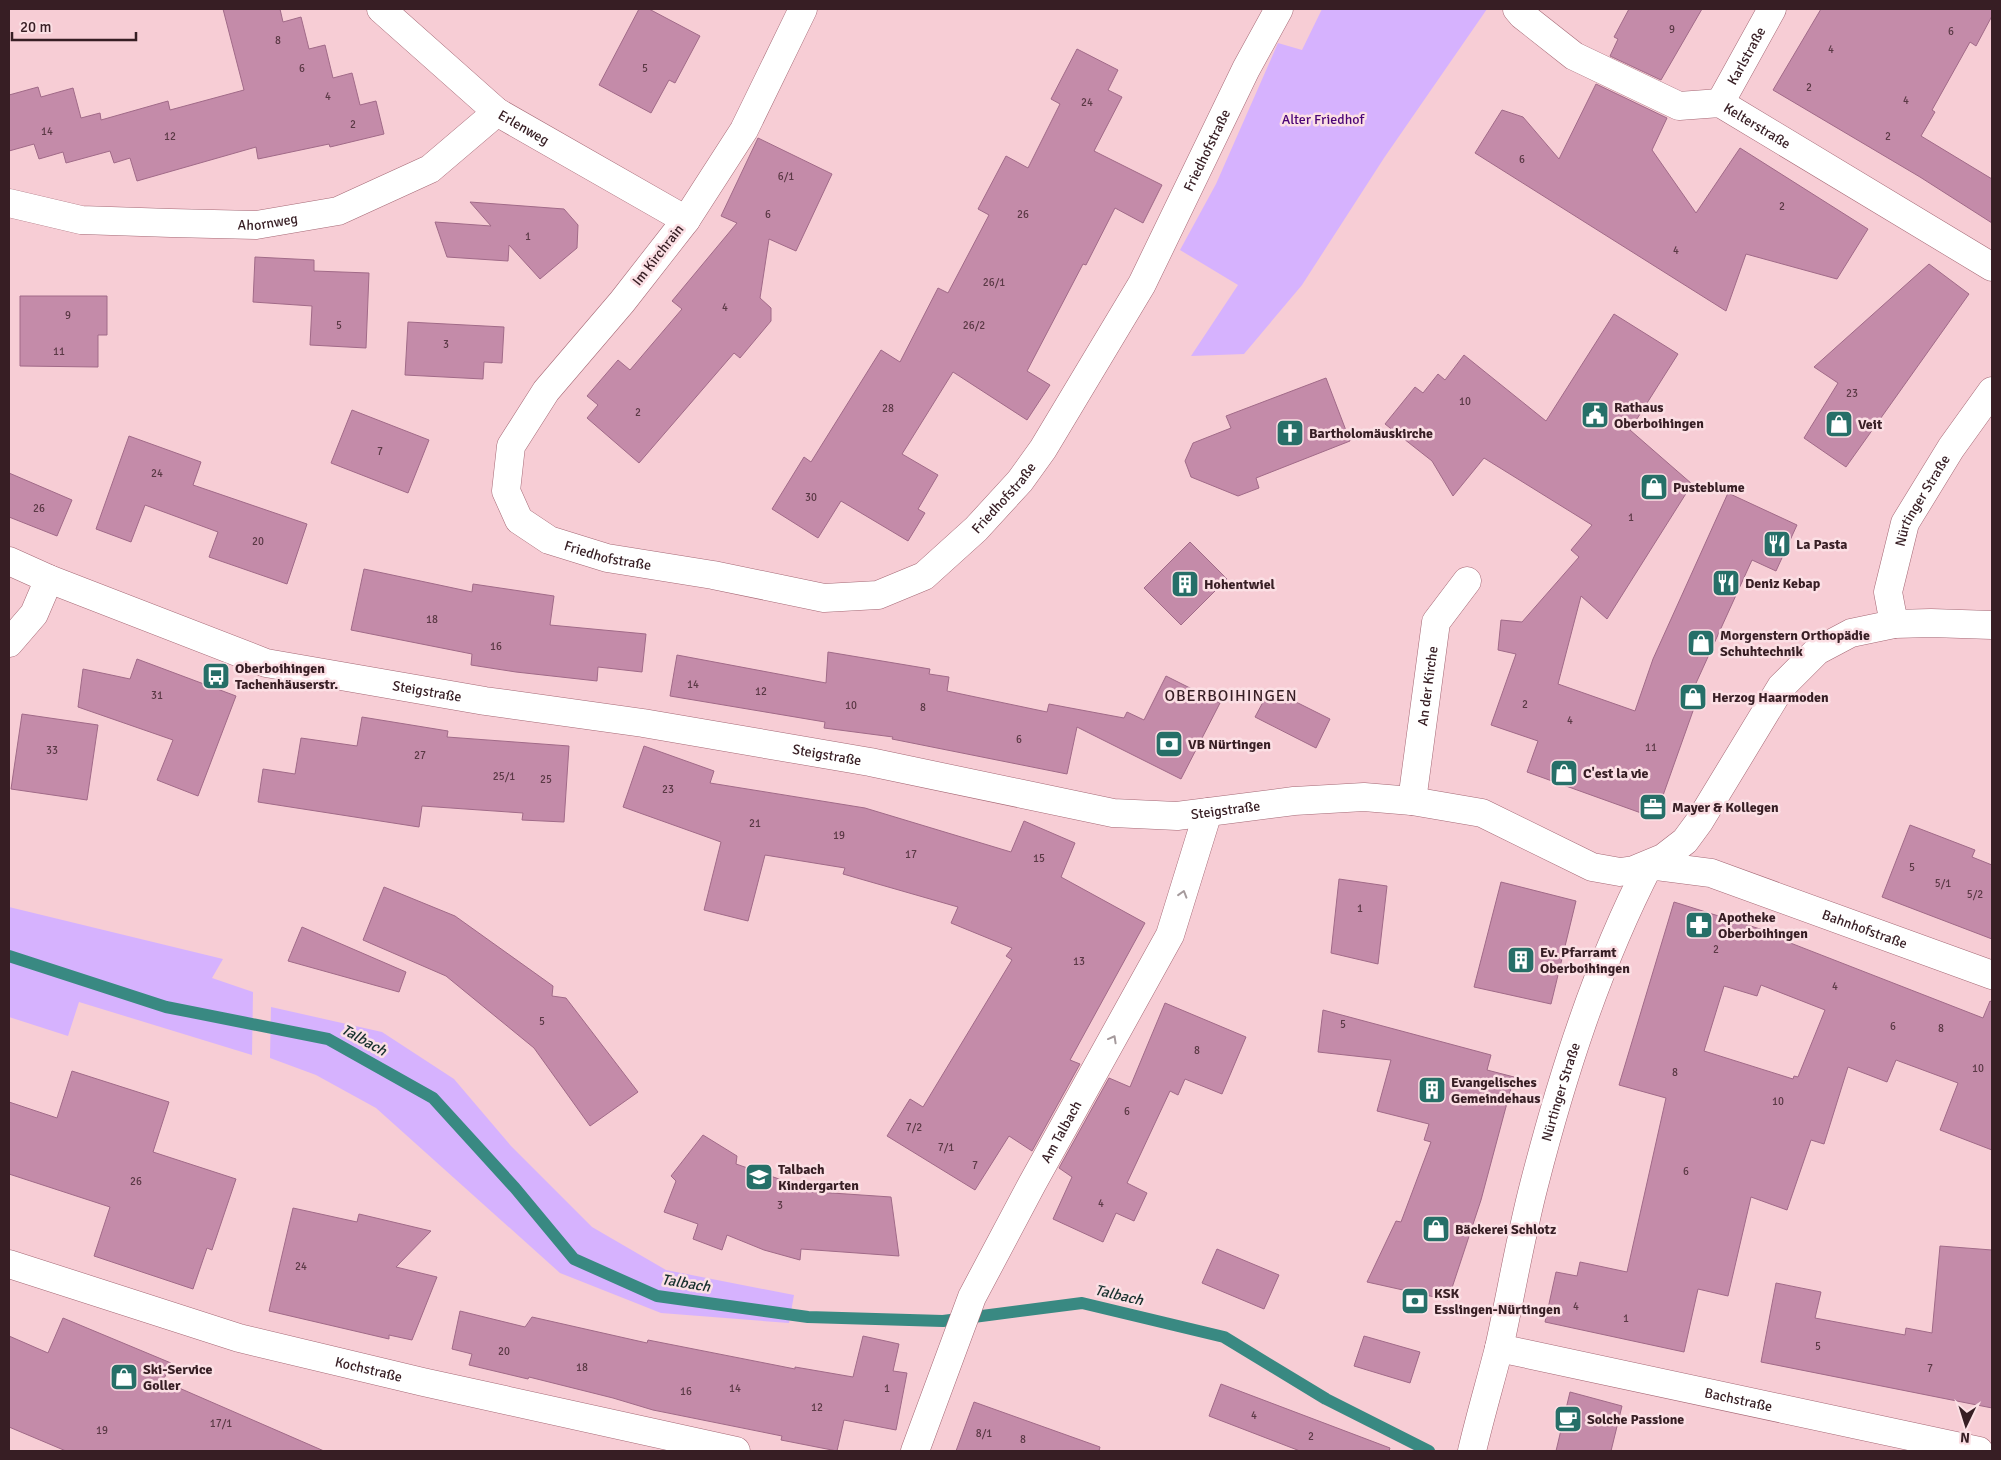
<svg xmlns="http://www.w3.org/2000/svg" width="2001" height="1460" font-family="Signika,sans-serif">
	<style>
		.green { fill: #d6b2fe }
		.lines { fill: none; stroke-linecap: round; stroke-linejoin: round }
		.stream { stroke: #398982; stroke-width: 12 }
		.building { fill: #c48ba9; stroke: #a16a88; fill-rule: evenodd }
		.minor-casing { stroke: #a56875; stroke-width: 29 }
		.tertiary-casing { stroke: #a56875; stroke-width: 29 }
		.minor { stroke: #fff; stroke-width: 28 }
		.tertiary { stroke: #fff; stroke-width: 28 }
		.oneway { stroke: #a59a9c }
		.labels { text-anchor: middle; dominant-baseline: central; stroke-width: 5; stroke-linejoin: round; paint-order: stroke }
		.number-label { font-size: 11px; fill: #5a3945 }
		.street-label { font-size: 14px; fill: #371e24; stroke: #fbdfe4 }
		.park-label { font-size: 14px; fill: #4b0476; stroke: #fbdfe4 }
		.poi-label { font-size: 14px; font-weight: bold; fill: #371e24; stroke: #fbdfe4; text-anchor: start }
		.water-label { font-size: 15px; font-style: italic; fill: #16302d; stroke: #fbdfe4 }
		.quarter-label { font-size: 16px; letter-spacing: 1px; fill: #371e24; stroke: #fbdfe4 }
	</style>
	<rect width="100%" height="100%" fill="#f7cdd5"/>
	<path class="green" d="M1322 9H1487L1384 158 1302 285 1244 354 1191 356 1238 285 1180 250 1216 184 1278 43 1302 50Z
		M9 907 223 959 212 978 253 992 252 1055 79 1002 68 1036 9 1017Z
		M271 1007 382 1032 454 1079 511 1146 592 1227 666 1270 794 1295 789 1323 661 1313 560 1273 376 1108 316 1075 270 1058Z"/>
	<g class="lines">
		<path class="stream" d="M9 956 166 1007 328 1039 433 1098 515 1188 574 1259 657 1296 808 1317 943 1321 1082 1303 1224 1337 1326 1399 1429 1451"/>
	</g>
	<path class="building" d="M223 9H280L283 22 301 17 309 49 325 45 333 78 352 73 360 105 376 101 384 134 330 147 329 144 258 159 256 147 137 181 130 158 114 163 110 151 66 163 63 152 39 159 34 144 9 151V95L38 87 41 97 73 88 81 118 100 113 101 120 168 101 170 110 244 90Z
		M639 9H649L700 36 675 83 669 80 651 113 599 85Z
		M1629 9H1702L1661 80 1610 56 1618 39 1614 37Z
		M1821 9H1992V16L1976 46 1970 42 1932 110 1935 112 1921 136 1992 179V223L1920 177 1773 90Z
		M1077 49 1118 70 1108 90 1122 97 1094 151 1162 185 1143 223 1115 208 1086 265 1083 264 1027 371 1050 385 1027 420 953 372 902 454 938 475 918 509 925 513 908 541 841 501 818 538 772 509 804 457 811 462 881 350 900 362 938 288 948 293 989 215 978 209 1006 156 1028 168 1060 104 1051 99Z
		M1596 84 1667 118 1652 150 1696 213 1740 148 1868 229 1837 279 1746 254 1726 311 1475 153 1502 110 1523 117 1559 159Z
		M758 138 832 174 796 251 769 239 760 298 771 308V321L740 358 734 353 639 463 587 418 598 405 587 396 618 360 630 370 682 309 672 301 737 223 721 216Z
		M470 202 564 209 578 225 577 248 540 279 509 245 508 261 447 257 435 222 491 226Z
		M255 257 314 260V271L369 273 366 348 310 345 312 306 253 302Z
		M1929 264 1969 294 1846 467 1804 438 1838 383 1814 367Z
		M20 296H107V335H98V367L20 366Z
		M1614 314 1678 354 1630 430 1692 484 1607 619 1581 596 1558 684 1635 711 1653 659 1728 493 1797 525 1776 571 1752 560 1692 692 1699 694 1655 818 1527 772 1538 741 1491 725 1516 654 1498 650 1501 620 1522 622 1579 557 1571 550 1592 525 1484 458 1453 496 1432 461 1385 424 1415 387 1423 393 1438 374 1445 380 1464 355 1546 421Z
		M408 322 504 327 502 363 484 362 483 379 405 375Z
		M1326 378 1350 441 1256 478 1259 488 1238 496 1191 477 1185 461 1193 443 1231 428 1226 416Z
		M352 410 429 440 408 493 331 463Z
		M129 436 201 462 193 485 307 524 287 584 209 557 218 532 145 505 131 542 96 529Z
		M9 473 72 500 57 536 9 517Z
		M1190 542 1227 579 1181 625 1144 588Z
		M364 569 472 592 473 584 554 596 550 625 646 634 642 672 598 667 597 681 516 672 471 665 472 654 351 630Z
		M828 652 930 669 929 674 949 677 947 691 1047 712 1049 704 1124 718 1127 712 1144 720 1166 676 1220 703 1181 779 1077 727 1067 774 892 739 893 737 824 728 825 722 670 696 677 655 826 683Z
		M137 659 236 696 198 796 157 780 173 740 78 707 83 669 130 679Z
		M1270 689 1330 719 1316 748 1255 717Z
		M22 714 98 725 87 800 11 789Z
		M362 717 448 731 447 737 569 746 564 822 522 820 523 813 422 806 419 827 258 802 263 769 295 774 301 738 357 746Z
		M644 746 714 771 710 783 865 808 1011 852 1024 821 1075 843 1061 877 1145 923 1070 1060 1080 1064 1032 1151 1009 1136 975 1190 887 1136 910 1099 923 1107 1012 960 1006 956 1012 948 951 923 958 907 843 874 845 868 765 855 748 921 704 910 721 842 623 807Z
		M1910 825 1975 850 1972 857 1992 865V939L1882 897Z
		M1339 879 1387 886 1378 964 1331 953Z
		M1501 882 1576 901 1551 1004 1474 987Z
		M384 887 455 916 553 986 552 996 566 998 638 1092 590 1126 534 1048 446 976 363 940Z
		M1674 902 1776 934 1775 937 1983 1018 1990 1001 1992 1002V1150L1940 1130 1958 1083 1896 1060 1887 1082 1848 1067 1824 1144 1811 1140 1787 1210 1751 1197 1728 1296 1698 1289 1684 1352 1545 1322 1556 1272 1577 1276 1580 1262 1627 1272 1666 1098 1619 1085ZM1761 985 1825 1010 1798 1077 1794 1076 1793 1079 1704 1051 1724 986 1757 996Z
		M302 927 406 972 399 992 288 961Z
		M1165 1003 1246 1037 1222 1094 1185 1079 1178 1095 1170 1091 1127 1183 1147 1193 1134 1221 1116 1213 1103 1242 1053 1219 1072 1177 1059 1168 1109 1078 1130 1087Z
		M1323 1010 1491 1055 1487 1070 1514 1077 1481 1200 1448 1300 1367 1282 1396 1221 1401 1222 1431 1142 1424 1140 1429 1124 1377 1111 1391 1060 1318 1052Z
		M72 1071 169 1102 153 1152 236 1179 212 1250 207 1248 193 1289 94 1256 110 1207 9 1174V1102L57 1118Z
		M703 1135 737 1156 736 1164 802 1187V1191L891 1197 899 1256 801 1249 800 1260 764 1250 727 1235 722 1250 693 1239 698 1224 664 1212 676 1181 671 1176Z
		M293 1208 357 1222 359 1214 431 1231 396 1267 437 1277 412 1340 389 1335V1339L269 1311Z
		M1940 1246 1992 1250V1408L1761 1362 1776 1283 1821 1292 1815 1318 1905 1335 1906 1328 1932 1333Z
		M1217 1249 1279 1275 1264 1309 1202 1283Z
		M460 1311 525 1327 532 1317 647 1343 648 1340 795 1369V1367L853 1377 863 1336 899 1344 893 1371 907 1373 896 1430 844 1420 837 1451 781 1440 782 1436 653 1410 613 1398 529 1377 528 1379 469 1365 472 1354 452 1349Z
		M63 1318 171 1363 163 1381 324 1451H66L9 1427V1336L48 1353Z
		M1364 1336 1420 1352 1410 1383 1354 1366Z
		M1221 1384 1390 1448 1389 1451H1300L1209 1416Z
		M1570 1392 1622 1406 1611 1451H1556Z
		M974 1402 1100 1447 1099 1451H956Z"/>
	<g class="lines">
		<defs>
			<g id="minor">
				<path id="s1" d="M381 9 497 112 686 220"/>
				<path id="s2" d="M803 9 744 130 686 220 622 302 546 391 511 446 506 491 519 520 549 540 607 558 713 575 824 598 878 595 924 576 976 529 1020 481 1043 449 1142 284 1246 69 1279 9"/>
				<path id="s3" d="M1517 9 1522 15 1574 56 1679 106 1720 103 1992 267"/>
				<path id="s4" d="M1720 103 1772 9"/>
				<path id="s5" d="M9 203 81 220 171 223 256 225 338 211 430 169 497 112"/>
				<path id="s6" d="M1894 624 1888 592 1905 523 1951 448 1992 391"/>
				<path d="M9 643 34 614 49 579"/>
				<path id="s7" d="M1412 801 1436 622 1467 581"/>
				<path id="s8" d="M9 1264 239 1338 423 1382 736 1451"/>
				<path id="s9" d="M1499 1348 1979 1451"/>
				<path id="s10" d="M915 1451 972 1297 1032 1184 1170 935 1208 812"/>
				<path id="s11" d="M1472 1451C1480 1417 1490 1383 1499 1348 1511 1294 1520 1239 1534 1185 1562 1076 1597 966 1649 865L1711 873 1992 975"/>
			</g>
			<g id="tertiary">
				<path id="s12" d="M9 561 49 579 266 663 485 701 643 723 870 762 1113 813 1177 816 1294 801 1364 797 1412 801 1482 813 1592 867 1620 872 1634 870 1663 858 1685 841 1699 822 1781 687 1817 651 1851 633 1894 624 1931 623 1992 625"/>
			</g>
		</defs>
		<use href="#minor" class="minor-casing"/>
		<use href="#tertiary" class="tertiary-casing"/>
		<use href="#minor" class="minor"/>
		<use href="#tertiary" class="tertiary"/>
	</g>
	<defs><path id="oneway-chevron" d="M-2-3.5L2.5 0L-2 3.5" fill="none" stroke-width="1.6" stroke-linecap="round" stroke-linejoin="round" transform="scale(1.25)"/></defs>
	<g class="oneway">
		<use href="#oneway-chevron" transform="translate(1183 894) rotate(-73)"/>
		<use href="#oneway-chevron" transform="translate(1113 1039) rotate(-61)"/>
	</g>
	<defs>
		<symbol id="civic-square" viewBox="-11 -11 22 22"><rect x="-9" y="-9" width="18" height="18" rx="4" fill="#266f68" stroke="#fbdfe4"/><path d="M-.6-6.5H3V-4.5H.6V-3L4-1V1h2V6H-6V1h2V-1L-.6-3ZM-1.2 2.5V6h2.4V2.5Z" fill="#fff"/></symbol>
		<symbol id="shop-square" viewBox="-11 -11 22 22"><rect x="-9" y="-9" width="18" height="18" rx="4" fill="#266f68" stroke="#fbdfe4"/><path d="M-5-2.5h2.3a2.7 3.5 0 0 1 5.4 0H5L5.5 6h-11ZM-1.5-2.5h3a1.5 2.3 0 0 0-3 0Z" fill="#fff"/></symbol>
		<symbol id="church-square" viewBox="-11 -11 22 22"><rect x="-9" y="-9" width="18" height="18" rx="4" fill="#266f68" stroke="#fbdfe4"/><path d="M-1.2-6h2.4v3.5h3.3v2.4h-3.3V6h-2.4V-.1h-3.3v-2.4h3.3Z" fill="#fff"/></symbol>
		<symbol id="restaurant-square" viewBox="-11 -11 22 22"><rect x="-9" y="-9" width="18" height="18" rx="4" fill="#266f68" stroke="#fbdfe4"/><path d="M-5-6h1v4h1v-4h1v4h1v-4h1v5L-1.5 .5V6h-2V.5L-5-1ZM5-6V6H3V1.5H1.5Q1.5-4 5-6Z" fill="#fff"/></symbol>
		<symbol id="building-square" viewBox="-11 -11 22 22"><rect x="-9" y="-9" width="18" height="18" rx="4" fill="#266f68" stroke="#fbdfe4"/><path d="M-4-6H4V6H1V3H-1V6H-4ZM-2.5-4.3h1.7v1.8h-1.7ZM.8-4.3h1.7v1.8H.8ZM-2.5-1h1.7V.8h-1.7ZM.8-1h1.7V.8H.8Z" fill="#fff"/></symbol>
		<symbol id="bus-square" viewBox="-11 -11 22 22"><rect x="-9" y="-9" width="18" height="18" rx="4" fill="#266f68" stroke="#fbdfe4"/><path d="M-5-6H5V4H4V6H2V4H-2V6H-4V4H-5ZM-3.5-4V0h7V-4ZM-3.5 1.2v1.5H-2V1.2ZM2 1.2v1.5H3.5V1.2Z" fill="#fff"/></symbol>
		<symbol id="bank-square" viewBox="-11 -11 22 22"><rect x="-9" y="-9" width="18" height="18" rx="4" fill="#266f68" stroke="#fbdfe4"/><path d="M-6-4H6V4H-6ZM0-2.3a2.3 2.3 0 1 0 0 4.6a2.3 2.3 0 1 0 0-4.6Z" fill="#fff"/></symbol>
		<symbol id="office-square" viewBox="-11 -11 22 22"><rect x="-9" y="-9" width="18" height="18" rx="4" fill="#266f68" stroke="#fbdfe4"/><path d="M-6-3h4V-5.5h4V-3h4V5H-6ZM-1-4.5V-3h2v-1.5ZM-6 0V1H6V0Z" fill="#fff"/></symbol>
		<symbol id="pharmacy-square" viewBox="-11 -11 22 22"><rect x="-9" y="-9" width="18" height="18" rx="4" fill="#266f68" stroke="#fbdfe4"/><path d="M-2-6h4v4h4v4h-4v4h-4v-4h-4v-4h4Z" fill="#fff"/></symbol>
		<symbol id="school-square" viewBox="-11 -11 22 22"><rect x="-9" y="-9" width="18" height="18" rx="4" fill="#266f68" stroke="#fbdfe4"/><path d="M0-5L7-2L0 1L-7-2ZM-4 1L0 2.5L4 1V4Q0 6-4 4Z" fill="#fff"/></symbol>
		<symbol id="cafe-square" viewBox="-11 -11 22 22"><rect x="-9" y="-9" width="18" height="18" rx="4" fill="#266f68" stroke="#fbdfe4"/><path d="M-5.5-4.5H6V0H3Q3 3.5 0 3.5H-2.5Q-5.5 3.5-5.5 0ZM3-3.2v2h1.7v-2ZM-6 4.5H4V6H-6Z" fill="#fff"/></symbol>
	</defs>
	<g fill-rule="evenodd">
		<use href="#civic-square" x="1579" y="399" width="32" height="32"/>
		<use href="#shop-square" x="1823" y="408" width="32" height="32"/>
		<use href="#church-square" x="1274" y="417" width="32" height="32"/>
		<use href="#shop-square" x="1638" y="471" width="32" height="32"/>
		<use href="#restaurant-square" x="1761" y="528" width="32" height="32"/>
		<use href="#restaurant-square" x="1710" y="567" width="32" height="32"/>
		<use href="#building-square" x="1169" y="568" width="32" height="32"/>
		<use href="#shop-square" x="1685" y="627" width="32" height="32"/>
		<use href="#bus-square" x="200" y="660" width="32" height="32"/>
		<use href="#shop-square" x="1677" y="681" width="32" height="32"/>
		<use href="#bank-square" x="1153" y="728" width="32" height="32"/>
		<use href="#shop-square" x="1548" y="757" width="32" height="32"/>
		<use href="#office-square" x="1637" y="791" width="32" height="32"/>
		<use href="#pharmacy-square" x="1683" y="909" width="32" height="32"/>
		<use href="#building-square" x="1505" y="944" width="32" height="32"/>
		<use href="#building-square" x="1416" y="1074" width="32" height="32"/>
		<use href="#school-square" x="743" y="1161" width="32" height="32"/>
		<use href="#shop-square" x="1420" y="1213" width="32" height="32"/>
		<use href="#bank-square" x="1399" y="1285" width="32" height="32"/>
		<use href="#shop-square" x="108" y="1361" width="32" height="32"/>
		<use href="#cafe-square" x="1552" y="1403" width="32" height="32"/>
	</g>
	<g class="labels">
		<g class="number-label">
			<text x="1672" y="29">9</text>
			<text x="1951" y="31">6</text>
			<text x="278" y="40">8</text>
			<text x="1831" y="49">4</text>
			<text x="302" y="68">6</text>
			<text x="645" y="68">5</text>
			<text x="1809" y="87">2</text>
			<text x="328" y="96">4</text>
			<text x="1906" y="100">4</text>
			<text x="1087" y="102">24</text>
			<text x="353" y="124">2</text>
			<text x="47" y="131">14</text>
			<text x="170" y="136">12</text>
			<text x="1888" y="136">2</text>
			<text x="1522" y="159">6</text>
			<text x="786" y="176">6/1</text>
			<text x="1782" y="206">2</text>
			<text x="768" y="214">6</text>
			<text x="1023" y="214">26</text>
			<text x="528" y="236">1</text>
			<text x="1676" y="250">4</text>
			<text x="994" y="282">26/1</text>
			<text x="725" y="307">4</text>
			<text x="68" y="315">9</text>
			<text x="339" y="325">5</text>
			<text x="974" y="325">26/2</text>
			<text x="446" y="344">3</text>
			<text x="59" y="351">11</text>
			<text x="1852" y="393">23</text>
			<text x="1465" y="401">10</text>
			<text x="888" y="408">28</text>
			<text x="638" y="412">2</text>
			<text x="380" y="451">7</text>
			<text x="157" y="473">24</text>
			<text x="811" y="497">30</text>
			<text x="39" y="508">26</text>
			<text x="1631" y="517">1</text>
			<text x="258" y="541">20</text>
			<text x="432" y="619">18</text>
			<text x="496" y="646">16</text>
			<text x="693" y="684">14</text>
			<text x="761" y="691">12</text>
			<text x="157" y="695">31</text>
			<text x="1525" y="704">2</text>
			<text x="851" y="705">10</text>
			<text x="923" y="707">8</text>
			<text x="1570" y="720">4</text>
			<text x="1019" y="739">6</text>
			<text x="1651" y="747">11</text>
			<text x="52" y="750">33</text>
			<text x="420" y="755">27</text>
			<text x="504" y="776">25/1</text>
			<text x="546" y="779">25</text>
			<text x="668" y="789">23</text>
			<text x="755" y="823">21</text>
			<text x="839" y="835">19</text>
			<text x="911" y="854">17</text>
			<text x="1039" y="858">15</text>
			<text x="1912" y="867">5</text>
			<text x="1943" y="883">5/1</text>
			<text x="1975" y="894">5/2</text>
			<text x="1360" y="908">1</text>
			<text x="1716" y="949">2</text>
			<text x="1079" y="961">13</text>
			<text x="1835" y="986">4</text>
			<text x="542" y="1021">5</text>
			<text x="1343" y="1024">5</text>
			<text x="1893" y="1026">6</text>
			<text x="1941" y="1028">8</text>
			<text x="1197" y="1050">8</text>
			<text x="1978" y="1068">10</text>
			<text x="1675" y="1072">8</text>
			<text x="1778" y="1101">10</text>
			<text x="1127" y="1111">6</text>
			<text x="914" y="1127">7/2</text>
			<text x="946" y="1147">7/1</text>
			<text x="975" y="1165">7</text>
			<text x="1686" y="1171">6</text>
			<text x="136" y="1181">26</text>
			<text x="1101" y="1203">4</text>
			<text x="780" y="1205">3</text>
			<text x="301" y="1266">24</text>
			<text x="1576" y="1306">4</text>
			<text x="1626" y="1318">1</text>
			<text x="1818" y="1346">5</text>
			<text x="504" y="1351">20</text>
			<text x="582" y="1367">18</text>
			<text x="1930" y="1368">7</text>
			<text x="735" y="1388">14</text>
			<text x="887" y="1388">1</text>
			<text x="686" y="1391">16</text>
			<text x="817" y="1407">12</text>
			<text x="1254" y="1415">4</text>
			<text x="221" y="1423">17/1</text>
			<text x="102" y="1430">19</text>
			<text x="984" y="1433">8/1</text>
			<text x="1311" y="1436">2</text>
			<text x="1023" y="1439">8</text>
		</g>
		<g class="street-label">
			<text stroke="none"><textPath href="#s4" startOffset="54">Karlstraße</textPath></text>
			<text stroke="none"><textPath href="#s3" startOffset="275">Kelterstraße</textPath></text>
			<text stroke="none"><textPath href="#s1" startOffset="186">Erlenweg</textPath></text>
			<text stroke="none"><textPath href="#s2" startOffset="1542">Friedhofstraße</textPath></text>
			<text stroke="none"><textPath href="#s5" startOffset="261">Ahornweg</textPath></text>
			<text transform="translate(658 255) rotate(-52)">Im Kirchrain</text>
			<text stroke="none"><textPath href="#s2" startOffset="1138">Friedhofstraße</textPath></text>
			<text stroke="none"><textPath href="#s6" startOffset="131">Nürtinger Straße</textPath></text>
			<text stroke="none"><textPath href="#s2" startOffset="702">Friedhofstraße</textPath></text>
			<text stroke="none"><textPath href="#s7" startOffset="116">An der Kirche</textPath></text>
			<text stroke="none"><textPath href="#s12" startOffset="440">Steigstraße</textPath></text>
			<text stroke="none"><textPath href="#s12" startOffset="845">Steigstraße</textPath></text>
			<text stroke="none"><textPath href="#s12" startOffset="1250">Steigstraße</textPath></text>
			<text stroke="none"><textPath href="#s11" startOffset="840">Bahnhofstraße</textPath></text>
			<text stroke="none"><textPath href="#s11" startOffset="370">Nürtinger Straße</textPath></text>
			<text stroke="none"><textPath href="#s10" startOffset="352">Am Talbach</textPath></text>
			<text stroke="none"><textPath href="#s8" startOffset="375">Kochstraße</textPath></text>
			<text stroke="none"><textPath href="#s9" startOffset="245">Bachstraße</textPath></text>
		</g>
		<g class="park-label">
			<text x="1323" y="119">Alter Friedhof</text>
		</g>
		<g class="poi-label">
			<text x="1614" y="407">Rathaus<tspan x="1614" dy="16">Oberboihingen</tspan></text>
			<text x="1858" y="424">Veit</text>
			<text x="1309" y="433">Bartholomäuskirche</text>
			<text x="1673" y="487">Pusteblume</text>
			<text x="1796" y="544">La Pasta</text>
			<text x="1745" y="583">Deniz Kebap</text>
			<text x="1204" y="584">Hohentwiel</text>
			<text x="1720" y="635">Morgenstern Orthopädie<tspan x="1720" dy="16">Schuhtechnik</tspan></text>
			<text x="235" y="668">Oberboihingen<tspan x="235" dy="16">Tachenhäuserstr.</tspan></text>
			<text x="1712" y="697">Herzog Haarmoden</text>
			<text x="1188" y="744">VB Nürtingen</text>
			<text x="1583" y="773">C'est la vie</text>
			<text x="1672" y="807">Mayer &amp; Kollegen</text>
			<text x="1718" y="917">Apotheke<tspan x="1718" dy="16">Oberboihingen</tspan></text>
			<text x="1540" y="952">Ev. Pfarramt<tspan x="1540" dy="16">Oberboihingen</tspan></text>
			<text x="1451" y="1082">Evangelisches<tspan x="1451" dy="16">Gemeindehaus</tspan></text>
			<text x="778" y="1169">Talbach<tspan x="778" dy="16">Kindergarten</tspan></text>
			<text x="1455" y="1229">Bäckerei Schlotz</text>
			<text x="1434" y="1293">KSK<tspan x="1434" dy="16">Esslingen-Nürtingen</tspan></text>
			<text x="143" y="1369">Ski-Service<tspan x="143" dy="16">Goller</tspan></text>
			<text x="1587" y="1419">Solche Passione</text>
		</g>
		<g class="water-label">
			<text transform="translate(364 1040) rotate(29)">Talbach</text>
			<text transform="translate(686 1283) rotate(9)">Talbach</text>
			<text transform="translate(1119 1295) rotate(13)">Talbach</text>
		</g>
		<g class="quarter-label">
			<text x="1231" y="696">OBERBOIHINGEN</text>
		</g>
	</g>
	<rect width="2001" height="1460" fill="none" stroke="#371e24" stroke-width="20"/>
	<g transform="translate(1966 1425) rotate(184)" stroke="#fbdfe4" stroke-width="4" paint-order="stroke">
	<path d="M0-4L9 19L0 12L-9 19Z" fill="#371e24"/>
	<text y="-8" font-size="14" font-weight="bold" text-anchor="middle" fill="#371e24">N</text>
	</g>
	<path d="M12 32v8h124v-8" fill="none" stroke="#371e24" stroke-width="2.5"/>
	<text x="20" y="32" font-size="15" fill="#371e24" stroke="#fbdfe4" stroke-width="4" paint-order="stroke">20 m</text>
</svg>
